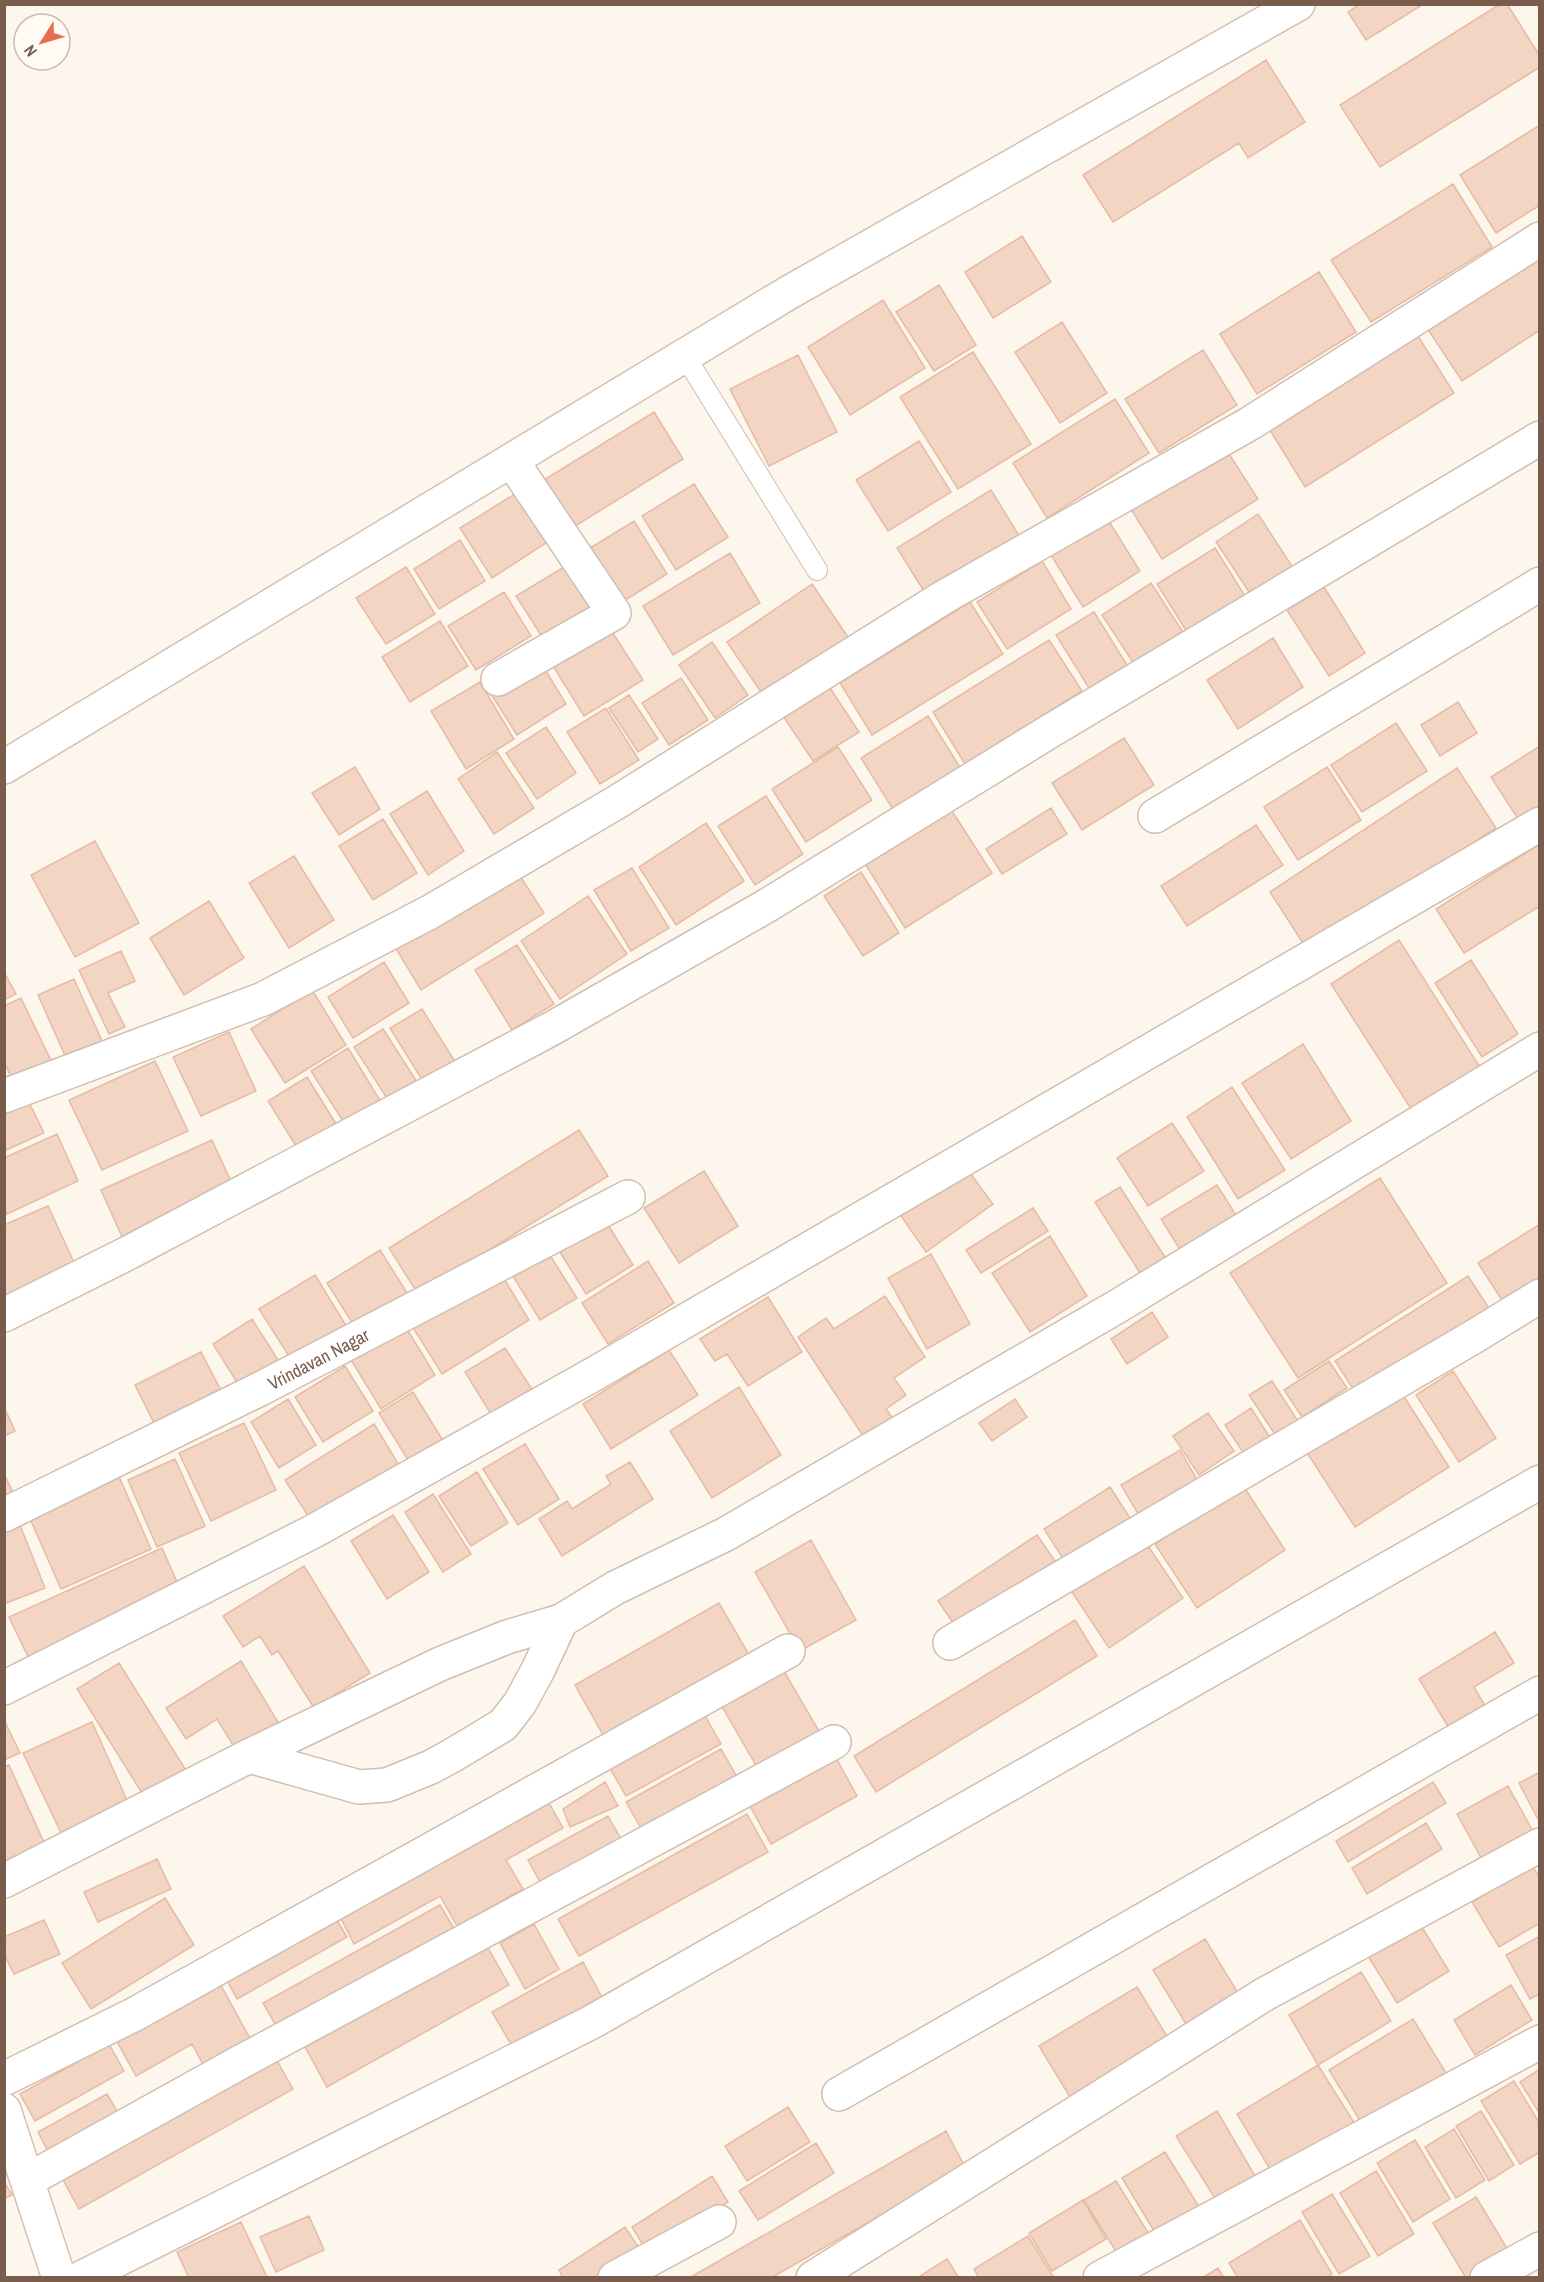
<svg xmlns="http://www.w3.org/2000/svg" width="1544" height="2282" font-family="'Archivo Narrow',sans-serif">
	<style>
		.building { fill: #f3d5c3; stroke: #e6bba3; stroke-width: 1.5 }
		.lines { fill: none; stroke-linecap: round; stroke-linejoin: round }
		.lane-casing { stroke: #d1beb0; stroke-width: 22 }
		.street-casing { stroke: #d1beb0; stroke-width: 36 }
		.secondary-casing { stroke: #d6c0b0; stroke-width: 36 }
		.lane { stroke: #fff; stroke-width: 20 }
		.street { stroke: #fff; stroke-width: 33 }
		.secondary { stroke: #fff; stroke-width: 33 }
		.labels { text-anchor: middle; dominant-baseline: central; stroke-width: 5; stroke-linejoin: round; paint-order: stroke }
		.street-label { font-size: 18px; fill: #7a5c4d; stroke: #fffaf3 }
	</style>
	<rect width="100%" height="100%" fill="#fdf6ec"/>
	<path class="building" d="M1360 4H1422V5L1366 40 1348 12Z
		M1500 4H1507L1540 56V67L1380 167 1340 105Z
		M1266 60 1305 122 1248 158 1239 143 1113 222 1083 175Z
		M1540 125V205L1496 233 1460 175Z
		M1453 184 1492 247 1371 322 1331 260Z
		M1022 236 1051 282 993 318 965 272Z
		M1540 249V330L1462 381 1425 325Z
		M1319 272 1356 332 1257 394 1220 334Z
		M939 285 976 345 934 371 896 312Z
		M883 300 925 368 850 415 808 347Z
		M1062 322 1107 393 1060 423 1015 352Z
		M1416 333 1454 393 1305 487 1268 427Z
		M1203 350 1237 405 1159 453 1125 399Z
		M973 352 1031 444 958 489 900 397Z
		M798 355 837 432 769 466 730 389Z
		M1115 399 1149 453 1047 518 1013 463Z
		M654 412 683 459 569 530 539 483Z
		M919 441 951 492 888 531 856 480Z
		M1224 446 1258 499 1162 559 1129 506Z
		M694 484 728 537 676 570 642 516Z
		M991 490 1023 542 930 601 897 548Z
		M518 492 549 541 492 578 460 528Z
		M1258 514 1295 571 1253 598 1216 542Z
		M1108 520 1140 571 1083 607 1051 555Z
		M634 521 667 574 616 606 582 553Z
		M460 540 485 581 439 609 414 569Z
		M1215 548 1245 596 1187 632 1157 584Z
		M730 553 760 603 673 655 643 606Z
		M1042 561 1071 609 1007 649 977 602Z
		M569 564 598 611 546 643 516 596Z
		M406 567 435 614 386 644 356 598Z
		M1151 583 1183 632 1134 664 1102 615Z
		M812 584 850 640 765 698 727 642Z
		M1324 587 1365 653 1329 676 1287 610Z
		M504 592 531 636 476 670 448 626Z
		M970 602 1003 654 872 735 840 683Z
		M1094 612 1127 665 1089 688 1056 635Z
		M440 621 468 666 410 702 382 657Z
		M611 630 643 680 584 716 553 666Z
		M1273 638 1303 687 1238 729 1207 680Z
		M1049 640 1082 691 965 764 933 712Z
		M712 642 748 695 715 718 679 665Z
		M541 663 566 704 517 735 491 694Z
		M681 678 708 720 669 745 642 703Z
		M480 682 514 739 466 769 431 711Z
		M826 682 859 732 813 761 779 710Z
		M629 695 658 739 638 752 609 708Z
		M1458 702 1477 733 1440 756 1421 725Z
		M606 708 639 760 600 784 567 732Z
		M928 716 961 769 894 811 861 758Z
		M1396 723 1427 771 1362 812 1331 765Z
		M546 727 576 773 537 799 506 753Z
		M1124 738 1154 785 1082 830 1052 783Z
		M1540 746V809L1520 822 1491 777Z
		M838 747 872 800 806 842 772 789Z
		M497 752 534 808 494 834 458 779Z
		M355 767 380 809 339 835 312 793Z
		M1327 767 1361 820 1298 860 1264 807Z
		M1457 768 1496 828 1308 951 1270 892Z
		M427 791 464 851 428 875 390 814Z
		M766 796 803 854 755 885 718 826Z
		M950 808 992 873 905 928 864 862Z
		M1051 808 1067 834 1002 874 986 849Z
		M383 819 417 873 373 900 339 846Z
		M706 823 744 881 676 925 639 867Z
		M1256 825 1283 865 1187 926 1161 886Z
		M95 841 139 923 75 957 31 875Z
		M1540 844V906L1464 953 1436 909Z
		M294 856 334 920 289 948 249 883Z
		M632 868 669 928 631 951 594 890Z
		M861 872 899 933 863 956 824 896Z
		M518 873 544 913 421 990 395 947Z
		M588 896 627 954 560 999 521 941Z
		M209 901 244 958 184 995 150 938Z
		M1399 940 1483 1072 1415 1115 1331 984Z
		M517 945 554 1004 512 1030 475 970Z
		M121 951 135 981 108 993 125 1027 109 1034 79 970Z
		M1471 960 1518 1034 1482 1057 1435 983Z
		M384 962 409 1003 353 1038 328 997Z
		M4 972 16 994 4 1000Z
		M74 979 107 1052 71 1069 38 995Z
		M312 990 346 1045 285 1083 251 1029Z
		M21 998 55 1069 16 1087 4 1062V1006Z
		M422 1009 456 1063 424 1083 390 1028Z
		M383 1029 421 1088 392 1106 354 1047Z
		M229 1032 256 1091 201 1116 173 1057Z
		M1303 1044 1351 1121 1291 1159 1242 1083Z
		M348 1048 384 1107 348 1129 311 1071Z
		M155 1061 188 1131 102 1170 69 1100Z
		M307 1077 343 1135 303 1157 268 1101Z
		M1232 1087 1285 1170 1238 1199 1187 1117Z
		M26 1096 44 1133 4 1151V1106Z
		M1172 1123 1204 1171 1148 1206 1117 1158Z
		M579 1130 608 1176 418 1294 389 1248Z
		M57 1134 78 1181 7 1214 4 1208V1158Z
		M212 1140 234 1188 123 1239 101 1190Z
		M967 1169 993 1204 926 1252 901 1216Z
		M704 1171 738 1226 679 1263 644 1208Z
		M1380 1178 1447 1283 1298 1378 1230 1273Z
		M1217 1185 1241 1223 1185 1258 1161 1219Z
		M1120 1187 1170 1265 1145 1281 1095 1202Z
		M48 1206 78 1271 4 1304V1225Z
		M1033 1208 1048 1231 981 1273 966 1250Z
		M605 1220 633 1265 586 1294 558 1249Z
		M1540 1224V1284L1505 1305 1478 1263Z
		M1050 1236 1087 1296 1030 1332 992 1273Z
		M544 1246 577 1298 540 1320 508 1268Z
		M380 1250 409 1296 356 1329 327 1283Z
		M931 1254 970 1324 927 1349 888 1278Z
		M648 1261 674 1303 608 1344 582 1303Z
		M500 1272 529 1320 442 1374 412 1326Z
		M315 1275 347 1327 292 1361 259 1309Z
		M1468 1276 1492 1313 1359 1398 1335 1361Z
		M885 1296 925 1357 894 1378 906 1395 886 1409 894 1420 865 1439 798 1337 826 1318 834 1329Z
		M768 1297 802 1352 748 1386 727 1354 715 1361 700 1339Z
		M1152 1312 1168 1337 1127 1364 1111 1339Z
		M252 1319 280 1363 240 1387 213 1344Z
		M402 1321 435 1375 381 1409 348 1355Z
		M505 1348 535 1394 494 1419 465 1372Z
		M669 1350 698 1395 611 1449 583 1404Z
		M201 1352 226 1400 159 1433 135 1385Z
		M1329 1361 1347 1388 1302 1417 1284 1390Z
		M345 1366 373 1411 323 1442 295 1397Z
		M1453 1371 1496 1438 1459 1462 1416 1395Z
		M1272 1381 1298 1421 1276 1436 1249 1395Z
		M739 1387 781 1455 712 1498 670 1431Z
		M413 1392 447 1447 413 1468 379 1413Z
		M1401 1392 1449 1467 1355 1527 1306 1451Z
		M288 1399 316 1445 279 1468 251 1422Z
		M1015 1399 1027 1417 992 1441 979 1423Z
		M4 1407 15 1431 4 1436Z
		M1251 1408 1276 1447 1250 1463 1225 1425Z
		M1208 1413 1234 1451 1199 1475 1173 1436Z
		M244 1423 276 1490 211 1521 179 1453Z
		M374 1424 402 1470 314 1525 285 1480Z
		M525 1444 559 1499 518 1525 483 1469Z
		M1180 1450 1199 1483 1140 1517 1121 1485Z
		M175 1459 205 1526 157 1547 128 1480Z
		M630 1462 653 1499 562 1556 539 1519 567 1501 572 1509 611 1484 606 1476Z
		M117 1472 151 1549 61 1589 27 1512Z
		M477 1472 508 1523 471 1546 439 1496Z
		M4 1474 14 1494 4 1498Z
		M1110 1487 1130 1518 1064 1560 1044 1529Z
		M1244 1487 1285 1550 1197 1608 1155 1544Z
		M433 1494 471 1554 443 1572 405 1512Z
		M393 1515 429 1572 387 1599 351 1541Z
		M18 1520 45 1588 4 1604V1525Z
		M1037 1535 1057 1564 958 1630 938 1601Z
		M1142 1537 1183 1598 1109 1648 1068 1586Z
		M811 1540 856 1620 800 1651 755 1572Z
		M162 1548 181 1591 31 1663 9 1617Z
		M304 1566 370 1673 314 1708 278 1651 272 1655 260 1636 243 1647 223 1616Z
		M719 1603 752 1660 607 1742 575 1685Z
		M1075 1620 1097 1656 876 1792 854 1756Z
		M1495 1632 1514 1663 1474 1687 1488 1711 1452 1733 1419 1679Z
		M241 1661 279 1724 236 1750 217 1719 186 1739 166 1708Z
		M119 1663 187 1772 145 1798 77 1689Z
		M782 1668 823 1738 761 1774 720 1703Z
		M703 1712 721 1744 626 1796 608 1765Z
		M4 1720 20 1753 4 1760Z
		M92 1722 130 1807 63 1837 23 1753Z
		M721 1749 740 1782 645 1835 626 1802Z
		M836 1758 857 1796 771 1844 750 1806Z
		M9 1765 46 1847 4 1866V1767Z
		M1540 1772V1823L1519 1783Z
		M605 1782 618 1806 570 1827 563 1809Z
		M1433 1782 1446 1803 1348 1862 1336 1841Z
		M1508 1786 1535 1835 1484 1863 1457 1814Z
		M545 1796 563 1828 506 1860 523 1889 457 1926 440 1896 354 1944 336 1909Z
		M747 1814 768 1852 579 1956 558 1919Z
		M608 1816 625 1846 545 1891 528 1860Z
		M1426 1823 1442 1849 1367 1894 1352 1868Z
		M157 1859 171 1889 98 1922 84 1892Z
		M1532 1866 1540 1878V1923L1499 1947 1472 1902Z
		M165 1898 194 1945 91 2009 62 1963Z
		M440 1905 456 1932 279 2031 263 2003Z
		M331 1910 347 1937 237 1999 222 1971Z
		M44 1920 60 1954 14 1974 4 1954V1937Z
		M534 1924 559 1969 525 1989 500 1943Z
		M1420 1924 1449 1971 1397 2003 1368 1956Z
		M1540 1936V1994L1530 1999 1506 1955Z
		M1205 1939 1238 1993 1186 2024 1153 1970Z
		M487 1946 509 1985 327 2087 305 2047Z
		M583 1962 604 2001 515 2051 492 2012Z
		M1361 1972 1391 2021 1318 2065 1289 2015Z
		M218 1980 252 2042 205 2068 192 2044 136 2076 115 2038Z
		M1511 1985 1532 2020 1475 2055 1454 2020Z
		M1137 1987 1168 2038 1070 2097 1039 2046Z
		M1413 2019 1451 2081 1367 2132 1329 2070Z
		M109 2044 124 2071 35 2121 20 2094Z
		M276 2059 293 2089 79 2209 62 2178Z
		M1318 2065 1358 2129 1276 2179 1237 2114Z
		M1540 2069V2114L1520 2082Z
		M1514 2081 1540 2124V2152L1520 2164 1481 2101Z
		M107 2094 121 2118 51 2157 38 2132Z
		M788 2107 810 2142 747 2181 725 2146Z
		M1217 2111 1255 2176 1216 2200 1176 2136Z
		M1481 2111 1514 2165 1489 2181 1456 2126Z
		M1454 2129 1485 2180 1456 2198 1425 2147Z
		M946 2131 965 2167 771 2278H689Z
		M1415 2140 1450 2199 1413 2222 1377 2163Z
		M816 2143 834 2173 758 2220 739 2191Z
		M1165 2152 1201 2210 1157 2236 1122 2178Z
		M1376 2171 1414 2234 1378 2256 1340 2193Z
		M712 2176 728 2202 648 2253 632 2227Z
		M1116 2181 1152 2239 1120 2258 1084 2200Z
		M4 2182 12 2195 4 2199Z
		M1332 2194 1370 2256 1339 2274 1302 2212Z
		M1476 2197 1511 2255 1475 2278H1466L1433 2223Z
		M1083 2200 1106 2239 1052 2271 1029 2233Z
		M309 2216 324 2250 276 2272 260 2237Z
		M1300 2220 1332 2274 1326 2278H1238L1229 2263Z
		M241 2222 267 2277 189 2278 177 2252Z
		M625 2227 643 2254 606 2278H563L559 2270Z
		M1028 2236 1054 2278H979L974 2269Z
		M947 2259 959 2278H917Z
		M1218 2268 1224 2278H1202Z"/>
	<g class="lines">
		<defs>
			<path id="lane" d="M685 356 817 570"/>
			<g id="street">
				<path d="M498 679 614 613 512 461"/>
				<path d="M1155 816 1540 584"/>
				<path d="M4 1096 263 999 430 912 617 802 944 597 1249 424 1540 239"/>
				<path d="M4 1315 128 1253 551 1029 768 905 1047 733 1540 438"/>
				<path id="s1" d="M4 1515 260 1389 628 1197"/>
				<path d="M950 1643 1475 1336 1540 1296"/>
				<path d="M4 1688 314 1531 594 1374 1540 824"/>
				<path d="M249 1756 359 1787 387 1785 431 1767 453 1755 503 1725 520 1703 538 1670 561 1621 615 1588 726 1534 1118 1306 1540 1049"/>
				<path d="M4 1881 249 1756 440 1664 507 1637 561 1621"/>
				<path d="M4 2079 135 2014 788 1651"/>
				<path d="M839 2094 1540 1693"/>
				<path d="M28 2180 237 2064 834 1742"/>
				<path d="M81 2278 590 2023 1540 1482"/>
				<path d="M615 2278 719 2222"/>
				<path d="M813 2278 1265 1994 1540 1845"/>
				<path d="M1100 2278 1540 2042"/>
				<path d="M1487 2278 1540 2249"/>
			</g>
			<path id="secondary" d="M4 767 788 293 1298 4
				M4 2110 59 2278"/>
		</defs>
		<use href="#lane" class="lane-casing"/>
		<use href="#street" class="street-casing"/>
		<use href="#secondary" class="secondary-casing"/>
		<use href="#lane" class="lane"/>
		<use href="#street" class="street"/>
		<use href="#secondary" class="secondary"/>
	</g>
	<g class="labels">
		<g class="street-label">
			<text stroke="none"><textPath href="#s1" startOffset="351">Vrindavan Nagar</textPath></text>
		</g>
	</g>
	<rect width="1544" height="2282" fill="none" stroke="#7a5c4d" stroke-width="12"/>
	<g transform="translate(42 42) rotate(233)"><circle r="28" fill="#fffaf3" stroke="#cabbb1" stroke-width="1.5"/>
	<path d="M0-4.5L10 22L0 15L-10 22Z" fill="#e76f51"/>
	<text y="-9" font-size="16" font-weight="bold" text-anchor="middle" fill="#7a5c4d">N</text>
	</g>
</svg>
